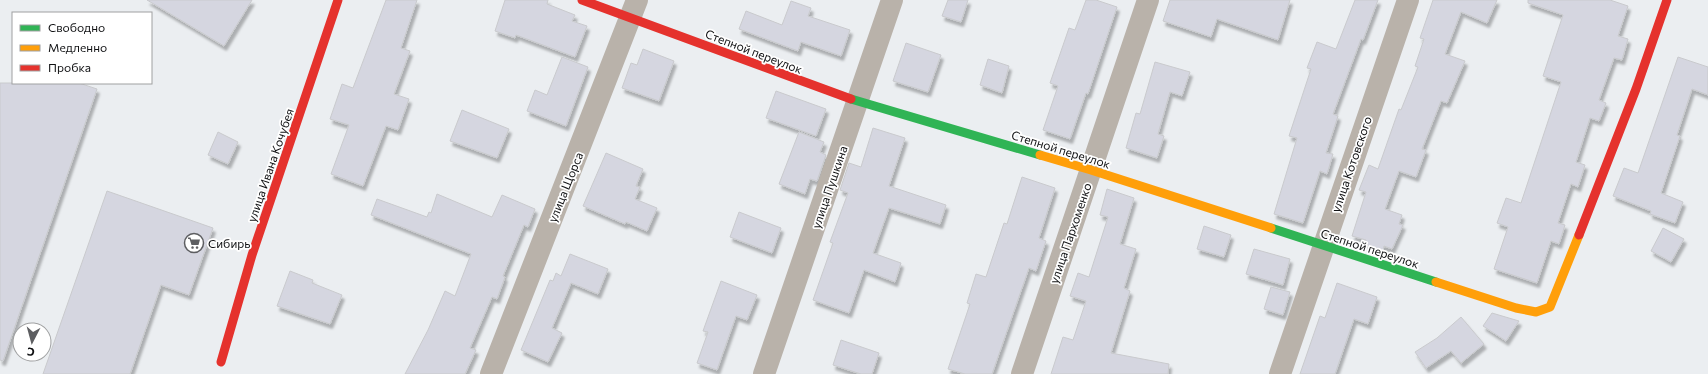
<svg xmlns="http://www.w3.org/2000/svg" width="1708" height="374" font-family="Commissioner,sans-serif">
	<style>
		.building { fill: #d5d6e0; stroke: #c9cacd; filter: url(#shadow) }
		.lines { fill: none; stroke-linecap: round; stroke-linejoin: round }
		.street { stroke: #b9b2aa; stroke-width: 22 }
		.fast { stroke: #30b455; stroke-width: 9 }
		.slow { stroke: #ff9f0a; stroke-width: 9 }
		.jam { stroke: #e5322d; stroke-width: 9 }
		.labels { text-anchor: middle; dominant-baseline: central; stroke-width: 3.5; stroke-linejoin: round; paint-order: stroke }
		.street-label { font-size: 12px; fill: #101113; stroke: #fff }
		.poi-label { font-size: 12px; fill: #101113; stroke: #fff; text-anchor: start }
	</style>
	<defs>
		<filter id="shadow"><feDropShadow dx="2.5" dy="4.5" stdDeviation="1" flood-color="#0004"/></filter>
	</defs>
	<rect width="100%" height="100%" fill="#ebeef1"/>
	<path class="building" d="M147 0H252L224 46Z
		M386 0H417L401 48 410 51 394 94 409 99 398 130 386 126 363 186 331 174 349 125 330 119 342 84 353 88Z
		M505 0H548L547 4 575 15 572 21 587 26 575 57 516 35 515 38 495 31Z
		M948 0H968L961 22 942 16Z
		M1086 0H1096L1117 7 1088 94 1086 93 1070 139 1043 130 1058 86 1050 83 1069 28 1075 30Z
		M1170 0H1290L1278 40 1217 19 1211 37 1163 21Z
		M1355 0H1378L1363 40 1361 39 1333 114 1338 116 1326 153 1333 154 1327 174 1320 171 1303 223 1274 214 1297 138 1289 136 1311 69 1307 68 1317 42 1336 49Z
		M1433 0H1497L1487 23 1461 12 1445 54 1465 61 1447 103 1441 101 1422 149 1426 150 1416 177 1399 171 1385 209 1402 215 1399 224 1403 225 1392 249 1384 246 1383 251 1365 244 1366 240 1352 236 1366 192 1359 190 1369 165 1378 169 1399 109 1401 110 1418 67 1415 66 1424 39 1420 38Z
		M1528 0H1610L1628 6 1618 36 1628 39 1622 60 1614 58 1599 100 1606 103 1599 121 1590 118 1576 162 1585 165 1578 187 1571 184 1558 223 1565 225 1559 244 1551 241 1537 283 1494 269 1508 227 1497 223 1506 198 1521 203 1561 82 1543 76 1563 15 1528 3Z
		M791 1 811 8 808 16 850 30 841 56 801 42 798 51 739 29 746 11 782 25Z
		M906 43 941 55 928 92 893 81Z
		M643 49 674 61 659 101 622 88 631 63 637 65Z
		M562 57 588 67 566 126 527 111 535 90 547 95Z
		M1678 57 1708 67V95L1692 89 1677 135 1680 136 1661 193 1683 202 1675 223 1650 214 1651 211 1613 196 1624 168 1638 173Z
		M988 59 1009 66 1002 93 980 85Z
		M1155 62 1190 72 1182 96 1170 92 1158 134 1164 136 1157 158 1126 148 1136 113 1140 114Z
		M0 83H79L97 89 3 361 0 360Z
		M776 91 826 109 816 136 766 118Z
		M462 110 509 129 497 158 450 141Z
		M873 128 905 138 889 186 946 205 940 224 889 208 873 253 901 263 895 282 864 270 849 313 813 300 833 243 830 242 848 193 840 190 849 163 861 167Z
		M218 132 238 142 228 164 208 155Z
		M799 132 824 142 820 152 826 155 817 181 810 179 805 194 779 184Z
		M606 153 643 169 636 186 640 187 635 199 657 208 647 231 626 222 625 224 583 206Z
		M1022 177 1055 188 1039 238 1046 241 1036 271 1029 268 992 374H965L948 369 970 304 967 303 976 274 986 277 1004 223 1007 224Z
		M1107 189 1134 198 1120 244 1136 249 1124 288 1130 291 1111 353 1169 364 1168 374H1051L1063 337 1073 340 1086 301 1070 296 1078 273 1089 277 1108 217 1100 215Z
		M107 191 213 228 189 295 161 285 130 374H43Z
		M437 194 492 217 502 195 535 209 528 227 524 225 503 276 505 277 497 299 492 297 470 348 476 350 465 374H405L428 330 445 291 455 296 471 254 371 215 377 199 427 217 429 212 431 213Z
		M739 212 781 228 772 253 730 237Z
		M1204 226 1231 235 1224 257 1197 249Z
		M1663 228 1684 239 1671 262 1651 251Z
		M1254 249 1290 259 1283 285 1246 274Z
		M570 254 608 269 598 294 571 283 552 328 562 333 548 362 521 350 550 280 553 281 556 273 561 276Z
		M290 271 313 280 312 283 342 295 330 324 277 306Z
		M721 281 757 295 747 320 736 316 717 370 697 363 708 332 703 331Z
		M1337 283 1377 297 1368 324 1354 319 1335 374H1300L1320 316 1325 318Z
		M1271 287 1290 292 1283 315 1264 309Z
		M1492 313 1519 321 1506 341 1483 326Z
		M1461 317 1484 344 1461 363 1451 351 1426 368 1415 352 1437 338Z
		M841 340 879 353 872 374H861L833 365Z"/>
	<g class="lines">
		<path class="street" d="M491 374 637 0
			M764 374 892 0
			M1022 374 1148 0
			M1280 374 1408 0"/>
		<path class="fast" d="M851 99 1040 155
			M1271 228 1436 282"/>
		<path class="slow" d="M1040 155 1091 170 1271 228
			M1436 282 1516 308 1536 312 1550 307 1579 235"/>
		<path class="jam" d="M582 0 851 99
			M1579 235 1636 89 1667 0
			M221 362 252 255 338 0"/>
	</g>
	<defs>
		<symbol id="supermarket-ring" viewBox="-11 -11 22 22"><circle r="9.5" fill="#fff" stroke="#5d5e61" stroke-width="1.5"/><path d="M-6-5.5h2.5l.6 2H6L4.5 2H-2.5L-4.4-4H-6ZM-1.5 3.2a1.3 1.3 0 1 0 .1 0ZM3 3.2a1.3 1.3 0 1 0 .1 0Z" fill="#5d5e61"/></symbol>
	</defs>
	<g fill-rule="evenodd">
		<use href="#supermarket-ring" x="183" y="232" width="22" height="22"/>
	</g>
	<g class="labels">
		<g class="street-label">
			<text transform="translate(754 51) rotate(21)">Степной переулок</text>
			<text transform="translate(1061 149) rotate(17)">Степной переулок</text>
			<text transform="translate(1351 164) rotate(-71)">улица Котовского</text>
			<text transform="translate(270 165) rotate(-71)">улица Ивана Кочубея</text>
			<text transform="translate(565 187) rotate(-68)">улица Щорса</text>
			<text transform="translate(829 187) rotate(-71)">улица Пушкина</text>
			<text transform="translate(1070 233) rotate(-71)">улица Пархоменко</text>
			<text transform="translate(1370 248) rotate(18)">Степной переулок</text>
		</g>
		<g class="poi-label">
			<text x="208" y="243">Сибирь</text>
		</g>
	</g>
	<rect x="12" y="12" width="140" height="72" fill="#ffffff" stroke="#9fa0a1"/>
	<rect x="20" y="25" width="20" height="6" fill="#30b455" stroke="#9fa0a1"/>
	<text x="48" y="32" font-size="12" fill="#101113">Свободно</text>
	<rect x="20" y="45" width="20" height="6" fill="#ff9f0a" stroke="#9fa0a1"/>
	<text x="48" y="52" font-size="12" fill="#101113">Медленно</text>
	<rect x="20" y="65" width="20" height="6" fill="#e5322d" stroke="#9fa0a1"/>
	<text x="48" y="72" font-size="12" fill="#101113">Пробка</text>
	<g transform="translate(32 342) rotate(186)"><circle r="19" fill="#ffffff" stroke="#9fa0a1"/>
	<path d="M0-3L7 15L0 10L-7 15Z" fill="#5d5e61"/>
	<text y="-6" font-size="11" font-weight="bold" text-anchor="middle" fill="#101113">С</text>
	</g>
</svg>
